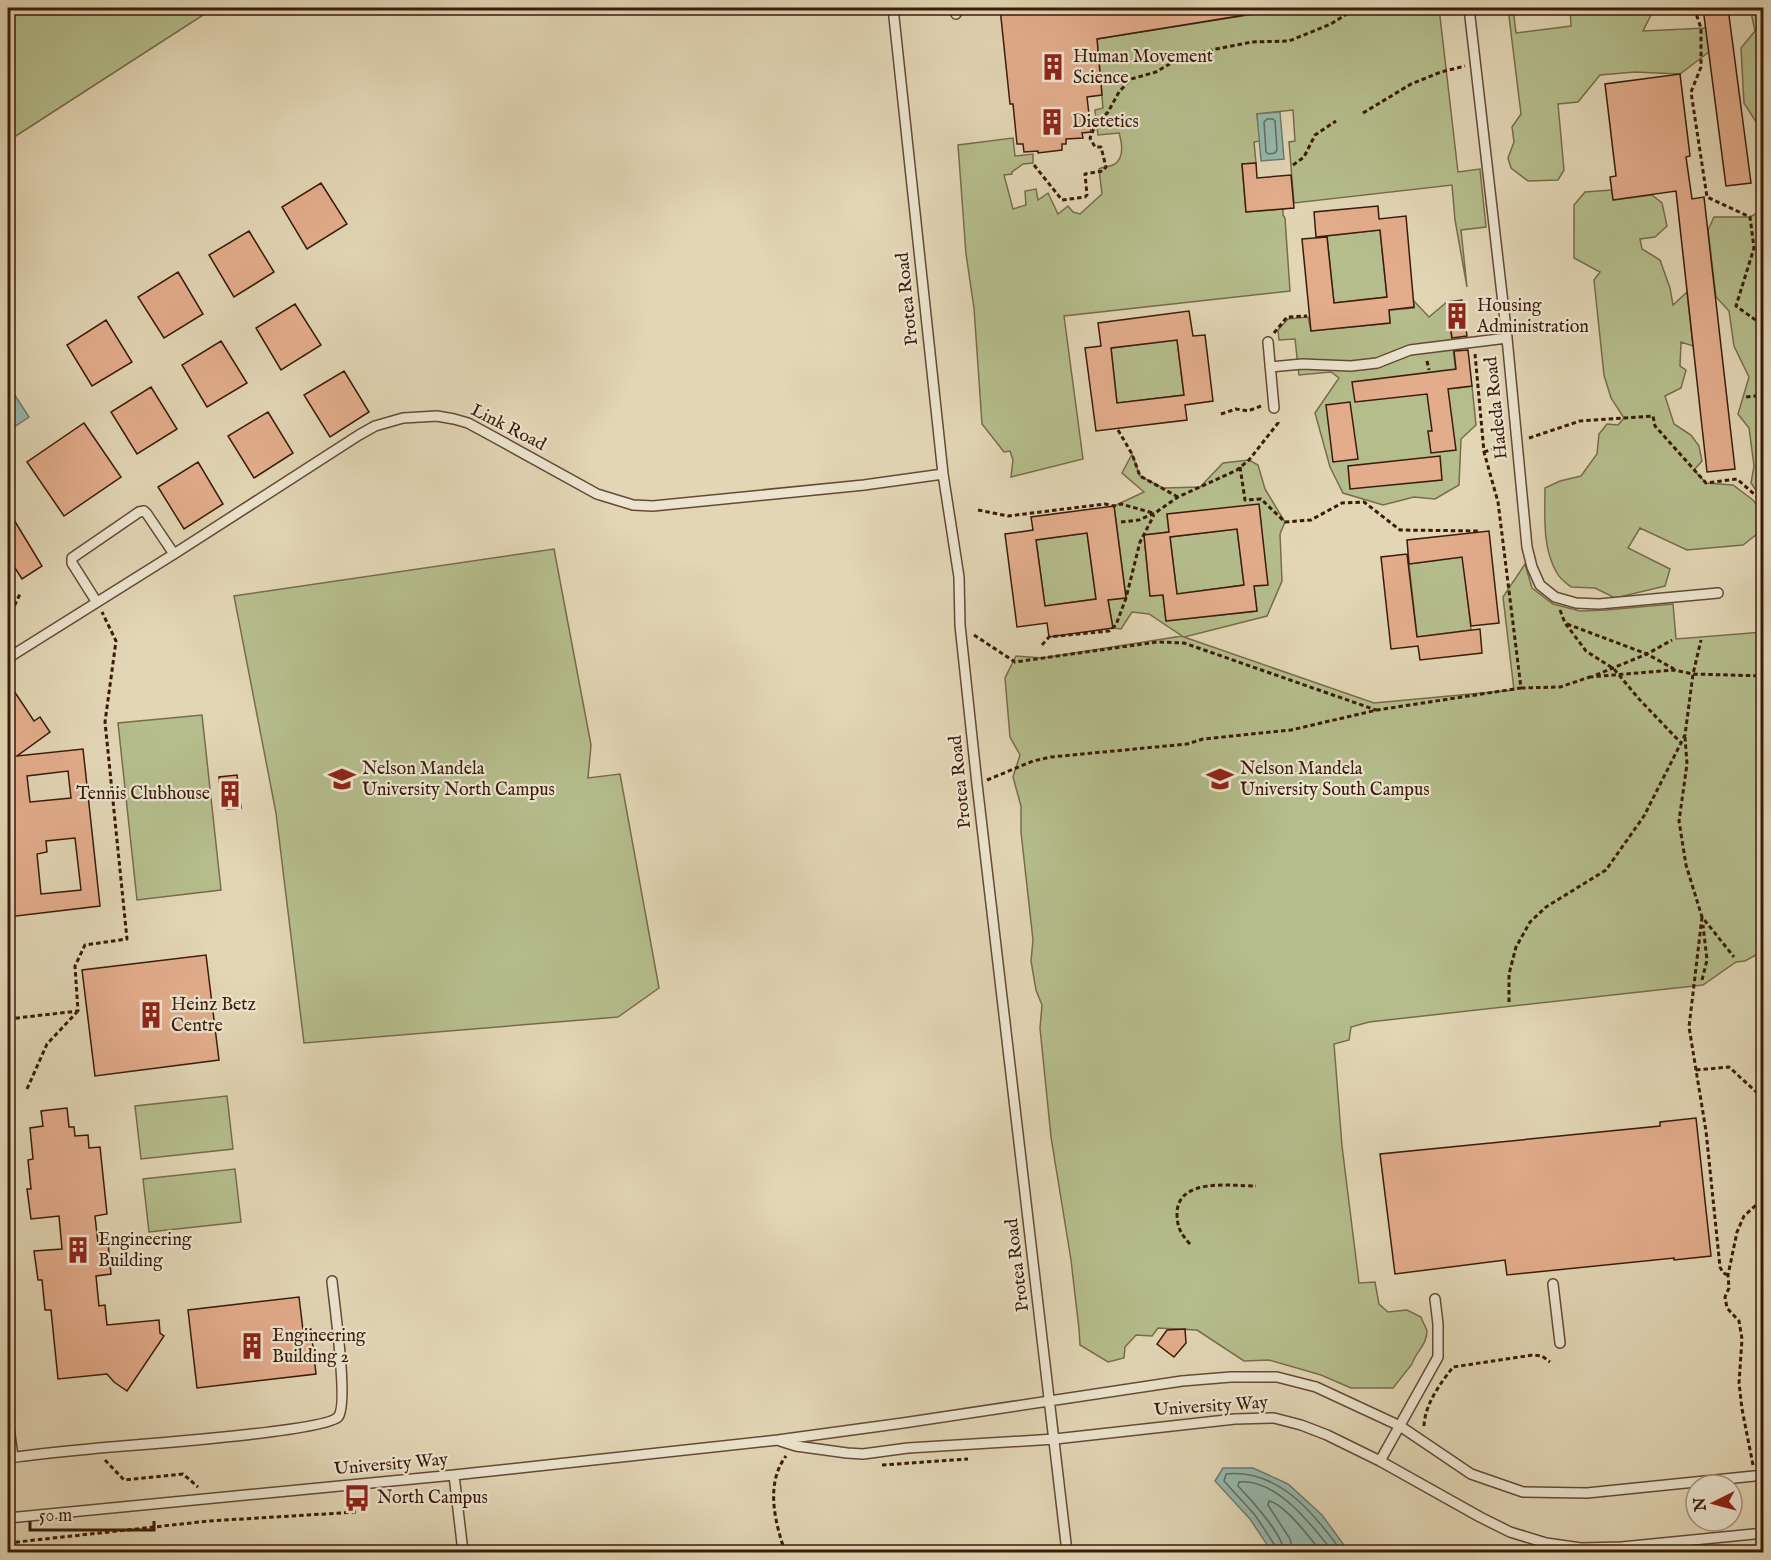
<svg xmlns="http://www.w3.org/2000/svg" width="1771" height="1560" font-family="'IM FELL English',serif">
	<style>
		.green { fill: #b5bd8c; stroke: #786c4b; stroke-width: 1.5; fill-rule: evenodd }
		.water { fill: #95b9ad; stroke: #717a6c; stroke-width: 1.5 }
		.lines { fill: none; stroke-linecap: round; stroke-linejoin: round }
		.shore { stroke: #686a5c; stroke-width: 1.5 }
		.building { fill: #e3ad8c; stroke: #3a1b0a; stroke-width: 1.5; fill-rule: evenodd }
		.service-casing { stroke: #644a35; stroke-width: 12 }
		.path { stroke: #3a1b0a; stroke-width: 3; stroke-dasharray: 4.5 3; stroke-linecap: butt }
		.service { stroke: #ece4cf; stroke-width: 9 }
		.labels { text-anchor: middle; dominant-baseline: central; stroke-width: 4.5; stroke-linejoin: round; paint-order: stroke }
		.poi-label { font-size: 18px; fill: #3a1b0a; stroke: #ece4cf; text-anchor: start }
		.street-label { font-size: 18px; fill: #3a1b0a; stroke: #ece4cf }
	</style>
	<rect width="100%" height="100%" fill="#e2d6b5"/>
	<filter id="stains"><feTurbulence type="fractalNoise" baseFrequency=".00333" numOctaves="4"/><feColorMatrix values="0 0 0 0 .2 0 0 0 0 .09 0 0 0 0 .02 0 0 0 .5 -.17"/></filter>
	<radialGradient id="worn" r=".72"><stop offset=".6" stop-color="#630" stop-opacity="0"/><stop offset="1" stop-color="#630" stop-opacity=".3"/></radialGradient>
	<path class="green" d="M8 8H214L8 141Z
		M1293 8H1439L1458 172 1480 169 1486 227 1461 230 1467 287 1455 220 1452 185 1294 203 1289 142 1295 141 1293 110 1257 114 1260 141 1254 142 1256 163 1242 164 1246 212 1283 209V215L1285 218 1290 291 1064 316 1083 459 1011 477 1013 460 1010 451 1004 452 982 424 974 308 966 254 958 145 1013 138 1015 156 1033 154V163L1023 164 1012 172V174L1004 175 1013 209 1026 205 1025 191 1036 189 1038 200 1048 193 1058 214 1068 206 1073 212 1080 214 1102 194 1099 169C1104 166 1109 167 1113 165 1125 159 1122 143 1119 133L1098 135 1095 110 1103 108 1097 39Z
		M1508 8H1513L1516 33 1571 26 1570 8H1663L1653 11 1643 31 1706 28 1709 52 1680 74 1635 72 1600 75 1578 102 1558 104 1564 170 1558 180 1528 181 1511 168 1508 158 1514 142 1512 127 1521 114Z
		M1750 8H1763V133L1744 103 1741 48 1755 31Z
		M1612 190 1614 200 1652 195 1662 203 1667 226 1655 237 1640 239 1642 249 1660 260 1670 288 1673 305 1687 292 1693 346 1681 342 1680 366 1686 370 1681 388 1665 396 1674 424 1691 435 1699 446 1702 461 1694 470 1706 483 1733 485 1753 500 1761 511V531L1743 545 1687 550 1640 528 1628 548 1670 569 1665 586 1615 598 1595 588 1571 587C1566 583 1560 579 1557 573 1542 548 1545 516 1545 488L1560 481 1581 476 1597 454 1599 434 1607 424 1618 425 1624 418 1611 398 1604 375 1594 280 1600 272 1574 258V205L1585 192Z
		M1763 210 1764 496H1760L1751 483 1754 466 1749 428 1738 414 1749 377 1734 346 1729 311 1716 297 1708 230 1714 217H1750Z
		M1380 230 1387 297 1334 303 1327 236Z
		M1413 300 1429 317 1447 302 1458 388 1472 386 1476 425 1461 439 1459 485 1435 499 1414 497 1383 505 1343 493 1330 467 1315 413 1339 378 1331 372 1299 375 1295 339 1279 340 1278 330 1288 319 1308 317 1311 331 1390 323 1389 310 1414 308Z
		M1177 340 1184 395 1117 403 1111 348Z
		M1132 454 1140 476 1163 488 1200 487 1223 463 1249 460 1258 465 1265 489 1285 522 1280 534 1282 581 1267 616 1184 637 1374 703 1514 690 1503 597 1525 564 1532 588 1553 604 1580 611 1606 610 1673 604 1676 639 1763 632V951L1745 961 1736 962 1703 985 1369 1022 1351 1027 1349 1040 1334 1044 1342 1146 1359 1283 1375 1282 1379 1304 1388 1312 1407 1310 1421 1317C1422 1321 1426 1327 1427 1331 1427 1345 1415 1353 1412 1364L1393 1388H1351L1321 1375 1269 1360 1244 1361 1197 1330 1158 1328 1152 1336 1136 1335 1125 1347 1124 1358 1108 1362 1080 1345 1079 1329 1071 1260 1051 1137 1040 1028 1042 1005 1036 990 1031 961 1033 940 1021 832V806L1013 777 1020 755 1010 737 1005 678 1016 656 1042 658 1182 636 1149 614 1132 612 1121 629 1113 628 1108 600 1126 597 1114 506 1144 492 1122 473ZM1259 505 1267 585 1254 586 1257 611 1166 621 1163 595 1150 596 1144 535 1169 532 1167 515Z
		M1237 529 1244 585 1177 594 1170 537Z
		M1087 533 1096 599 1045 606 1036 540Z
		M554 549 591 745 588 778 620 774 659 988 618 1017 304 1043 276 813 234 596Z
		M1463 557 1471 630 1417 637 1409 564Z
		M202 715 221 890 137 900 118 723Z
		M227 1096 233 1149 141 1159 135 1106Z
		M235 1169 241 1222 149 1232 143 1179Z"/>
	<path class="water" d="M1280 112 1284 159 1261 161 1257 114Z
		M14 394 29 417 8 431V398Z
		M1223 1468H1253L1288 1484 1322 1515 1349 1552H1272L1250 1519 1215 1481Z"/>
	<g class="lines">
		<path class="shore" d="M1267 119H1273L1275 121 1277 150 1275 153 1269 154 1266 152 1264 122Z
			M1277 1552 1276 1547 1255 1515 1224 1481 1226 1474C1279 1469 1314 1513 1342 1552
			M1284 1552C1283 1534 1251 1500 1238 1486L1239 1482C1276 1478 1313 1526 1333 1552
			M1293 1552 1290 1539 1268 1505 1269 1501C1285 1504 1311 1539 1321 1552"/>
	</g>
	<path class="building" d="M1000 8H1103L1106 14 1151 8H1245V15L1097 39 1102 95 1087 97 1091 132 1082 133 1083 138 1066 139V144H1062V150L1038 153V151L1024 152 1023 144H1017L1013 104H1010Z
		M1703 8H1728L1751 183 1726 186Z
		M1680 74 1690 156 1686 157 1692 199 1704 197 1735 469 1707 472 1676 191 1613 200 1610 177 1616 176 1605 84Z
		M1256 163 1257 178 1291 175 1294 208 1246 212 1242 164Z
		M321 183 347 224 307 249 282 207Z
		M1378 206 1379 219 1406 216 1414 307 1389 310 1390 323 1311 331 1302 239 1327 237 1334 303 1387 297 1380 230 1316 237 1314 212Z
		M249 231 274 272 234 297 209 255Z
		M178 272 203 314 164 338 138 297Z
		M1462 300 1467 336 1452 338 1447 302Z
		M295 304 321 345 281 370 256 328Z
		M1189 311 1193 336 1205 335 1213 401 1185 405 1187 420 1096 431 1085 348 1101 346 1098 323ZM1177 340 1184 395 1117 403 1111 348Z
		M106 320 132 362 92 386 67 345Z
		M221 341 247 383 207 407 182 365Z
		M1468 350 1472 386 1448 389 1456 450 1431 453 1428 431H1432L1427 394 1355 402 1352 382 1456 369 1454 351Z
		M344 371 369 412 330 437 304 395Z
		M151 387 177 429 137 454 111 412Z
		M1350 402 1358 459 1333 462 1326 405Z
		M268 412 293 453 254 478 228 436Z
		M84 423 121 477 64 516 27 462Z
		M1440 456 1442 480 1350 489 1348 466Z
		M198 462 223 504 184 529 158 487Z
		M1259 504 1268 585 1254 586 1257 611 1166 621 1163 595 1150 596 1144 535 1169 532 1167 514ZM1237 529 1244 585 1177 594 1170 537Z
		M1114 506 1126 598 1108 600 1113 628 1049 637 1047 623 1017 627 1005 534 1033 530 1031 517ZM1087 533 1096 599 1045 606 1036 540Z
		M8 510 42 566 22 579 8 557Z
		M1489 531 1499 623 1471 626 1462 557 1409 564 1407 540Z
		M1407 554 1417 637 1480 629 1482 653 1420 660 1418 646 1391 649 1381 557Z
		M8 682 34 721 40 717 50 732 17 756 83 749 100 906 8 917ZM68 771 71 798 30 802 27 776ZM75 838 81 890 41 894 37 854 47 852 46 841Z
		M237 775 241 808 227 809 225 796 221 797 219 777Z
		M206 955 219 1060 95 1076 82 970Z
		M67 1108 69 1127H74L75 1136 88 1135 89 1148 100 1147 107 1214 95 1216 98 1243 108 1242 111 1274 96 1276 99 1306 105 1305 107 1325 159 1320 160 1333 164 1336 127 1391 114 1382 107 1374 58 1379 51 1310H45L42 1280H38L34 1251 62 1249 59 1216 31 1219 27 1189H31L28 1160 33 1159 30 1128 43 1126 41 1111Z
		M1696 1118 1711 1256 1674 1260V1258L1507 1275 1505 1260 1395 1274 1380 1154 1660 1126V1122Z
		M299 1297 303 1330 311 1329 316 1374 197 1388 188 1310Z
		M1185 1329 1186 1343 1174 1357 1157 1344 1167 1330Z"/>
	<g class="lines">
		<defs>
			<path id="service" d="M893 8 943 474 959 577 960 625 977 784 1067 1552
				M955 8 956 14
				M1469 8 1507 338 1527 547 1532 567 1540 585 1555 597 1576 603 1599 604 1718 593
				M1268 342 1274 408
				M1270 367 1302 364 1351 366 1377 363 1410 350 1507 338
				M96 601 72 563V558L139 512 144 511 147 514 174 554
				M8 658 174 554 359 435 375 426 403 418 437 416 454 419 468 423 492 436 597 494 633 505 653 506 864 485 943 474
				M1553 1284 1560 1343
				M8 1420 13 1457
				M780 1441 796 1446 847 1453 863 1454 908 1448 1055 1439 1235 1419 1274 1418 1301 1425 1327 1435 1380 1461 1480 1517 1510 1532 1546 1543 1581 1548 1622 1547 1764 1533
				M8 1458C38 1454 68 1451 99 1448 131 1445 324 1432 338 1417 349 1405 334 1302 332 1281
				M1380 1461 1438 1357V1324L1435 1299
				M454 1475 463 1552
				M8 1518 454 1475 778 1440 903 1423 1182 1381 1231 1377H1277L1316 1387 1400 1426 1471 1474 1523 1492 1587 1493 1764 1475"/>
		</defs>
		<use href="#service" class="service-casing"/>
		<path class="path" d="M1694 8 1701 28V67L1691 92 1707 197 1750 217 1754 248 1736 306 1764 326
			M1363 113 1411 84 1441 72 1465 66
			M1034 165 1062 200 1085 197 1087 195 1085 174 1103 171 1106 167 1101 147H1095L1090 138 1095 126 1108 112 1119 92 1131 79 1156 72 1180 58 1216 49 1252 42 1289 41 1331 24 1356 8
			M1293 165 1304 157 1315 135 1336 121
			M1274 333 1287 317 1307 316
			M1427 361 1429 370
			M1746 397 1764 395
			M1221 414 1236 409 1248 411 1261 406
			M1118 430 1132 454 1140 476 1178 497
			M1529 438 1580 421 1653 416 1655 426 1706 483 1737 479 1764 503
			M1484 452 1506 445
			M1240 467 1245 500 1261 499 1285 522 1311 520 1342 503 1364 502 1400 530 1480 531
			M978 510 1008 516 1105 504 1114 506 1121 504 1153 513
			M1121 522 1139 520 1155 513 1178 497 1237 470 1249 460 1278 423 1277 419
			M1560 610 1565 623 1586 651 1614 669 1639 699 1681 743
			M8 619 20 594
			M1567 624 1647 654 1674 669
			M974 635 1015 662 1157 642 1184 643 1376 710
			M1042 645 1049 637 1109 631 1116 625 1126 598 1140 542 1154 515
			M1596 675 1647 654 1672 640
			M1589 677 1674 670 1693 674 1764 676
			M1521 688 1560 687 1590 677
			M1685 737 1687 764 1679 821 1686 865 1702 917 1734 957
			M987 780 1033 761 1051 757 1187 744 1203 739 1291 730 1377 710 1521 688 1498 502 1484 452 1475 354
			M1702 917 1689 1027 1706 1131 1720 1267 1723 1273 1728 1275
			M1702 980 1707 960 1703 925
			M1509 1002V974L1516 947 1530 922 1546 907 1606 870 1644 816 1685 735 1693 674 1701 640
			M8 1019 78 1011 75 966 85 945 127 939 105 722 116 641 102 612
			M1696 1070 1729 1067 1764 1099
			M27 1089 47 1044 77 1012
			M1190 1244C1181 1234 1177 1227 1177 1214 1177 1177 1232 1186 1256 1186
			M1424 1426C1425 1404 1440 1384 1453 1367L1533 1355 1542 1356 1550 1362
			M105 1460 124 1480 183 1474 198 1487
			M882 1465 968 1459
			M1753 1465 1742 1409 1739 1383 1742 1339 1739 1321 1727 1308 1725 1297 1729 1288 1728 1275 1737 1232 1744 1216 1764 1198
			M8 1543 209 1521 357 1512
			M785 1552C775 1522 765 1484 786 1456"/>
		<use href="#service" class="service"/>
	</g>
	<defs>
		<symbol id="building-bare" viewBox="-9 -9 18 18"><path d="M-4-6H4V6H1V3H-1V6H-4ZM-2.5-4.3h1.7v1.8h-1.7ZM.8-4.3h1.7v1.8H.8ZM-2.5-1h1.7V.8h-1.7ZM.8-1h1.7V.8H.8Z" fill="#8f2418" stroke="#ece4cf" stroke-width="2.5" paint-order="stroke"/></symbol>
		<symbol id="university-bare" viewBox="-9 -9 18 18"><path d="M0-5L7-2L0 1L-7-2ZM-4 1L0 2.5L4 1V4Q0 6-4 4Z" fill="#8f2418" stroke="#ece4cf" stroke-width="2.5" paint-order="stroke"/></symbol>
		<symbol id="bus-bare" viewBox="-9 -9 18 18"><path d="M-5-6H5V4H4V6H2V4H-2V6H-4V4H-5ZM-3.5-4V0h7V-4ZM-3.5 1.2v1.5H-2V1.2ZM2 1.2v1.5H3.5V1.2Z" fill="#8f2418" stroke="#ece4cf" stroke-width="2.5" paint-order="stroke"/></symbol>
	</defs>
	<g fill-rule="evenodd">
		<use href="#building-bare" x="1034" y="48" width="38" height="38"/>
		<use href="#building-bare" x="1033" y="103" width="38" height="38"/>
		<use href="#building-bare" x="1438" y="297" width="38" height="38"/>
		<use href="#university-bare" x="323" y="760" width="38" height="38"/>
		<use href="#university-bare" x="1201" y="760" width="38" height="38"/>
		<use href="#building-bare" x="211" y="775" width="38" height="38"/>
		<use href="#building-bare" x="132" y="996" width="38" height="38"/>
		<use href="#building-bare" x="59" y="1231" width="38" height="38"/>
		<use href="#building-bare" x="233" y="1327" width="38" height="38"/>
		<use href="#bus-bare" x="338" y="1479" width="38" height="38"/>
	</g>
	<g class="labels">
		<g class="poi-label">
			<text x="1073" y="57">Human Movement<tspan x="1073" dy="21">Science</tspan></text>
			<text x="1072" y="122">Dietetics</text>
			<text x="1477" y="306">Housing<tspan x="1477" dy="21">Administration</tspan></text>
			<text x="362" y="769">Nelson Mandela<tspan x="362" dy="21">University North Campus</tspan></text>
			<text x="1240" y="769">Nelson Mandela<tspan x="1240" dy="21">University South Campus</tspan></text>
			<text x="210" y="794" text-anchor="end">Tennis Clubhouse</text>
			<text x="171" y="1005">Heinz Betz<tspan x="171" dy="21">Centre</tspan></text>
			<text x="98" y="1240">Engineering<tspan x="98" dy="21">Building</tspan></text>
			<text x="272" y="1336">Engineering<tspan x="272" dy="21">Building 2</tspan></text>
			<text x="377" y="1498">North Campus</text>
		</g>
		<g class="street-label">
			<text transform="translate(908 299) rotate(-96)">Protea Road</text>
			<text transform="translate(1497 408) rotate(-96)">Hadeda Road</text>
			<text transform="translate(508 428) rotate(27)">Link Road</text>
			<text transform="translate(961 782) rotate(-96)">Protea Road</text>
			<text transform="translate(1018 1265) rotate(-97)">Protea Road</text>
			<text transform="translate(1211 1407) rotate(-4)">University Way</text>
			<text transform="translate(391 1465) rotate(-5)">University Way</text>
		</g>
	</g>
	<rect width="1771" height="1560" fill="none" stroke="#e2d6b5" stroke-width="30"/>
	<rect x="9" y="9" width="1753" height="1542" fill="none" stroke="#3a1b0a" stroke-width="3"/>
	<rect x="15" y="15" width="1741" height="1530" fill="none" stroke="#3a1b0a" stroke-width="1.5"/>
	<g transform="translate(1714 1503) rotate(264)"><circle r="28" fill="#ece4cf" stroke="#a59480" stroke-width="1.5"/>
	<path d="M0-4.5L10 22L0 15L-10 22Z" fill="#8f2418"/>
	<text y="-9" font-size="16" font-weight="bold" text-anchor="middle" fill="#3a1b0a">N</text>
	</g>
	<path d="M30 1521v9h124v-9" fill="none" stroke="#3a1b0a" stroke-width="3"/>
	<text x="39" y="1521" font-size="18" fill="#3a1b0a" stroke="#ece4cf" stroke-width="4.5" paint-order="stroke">50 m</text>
	<rect width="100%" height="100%" filter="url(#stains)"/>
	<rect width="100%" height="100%" fill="url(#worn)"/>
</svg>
